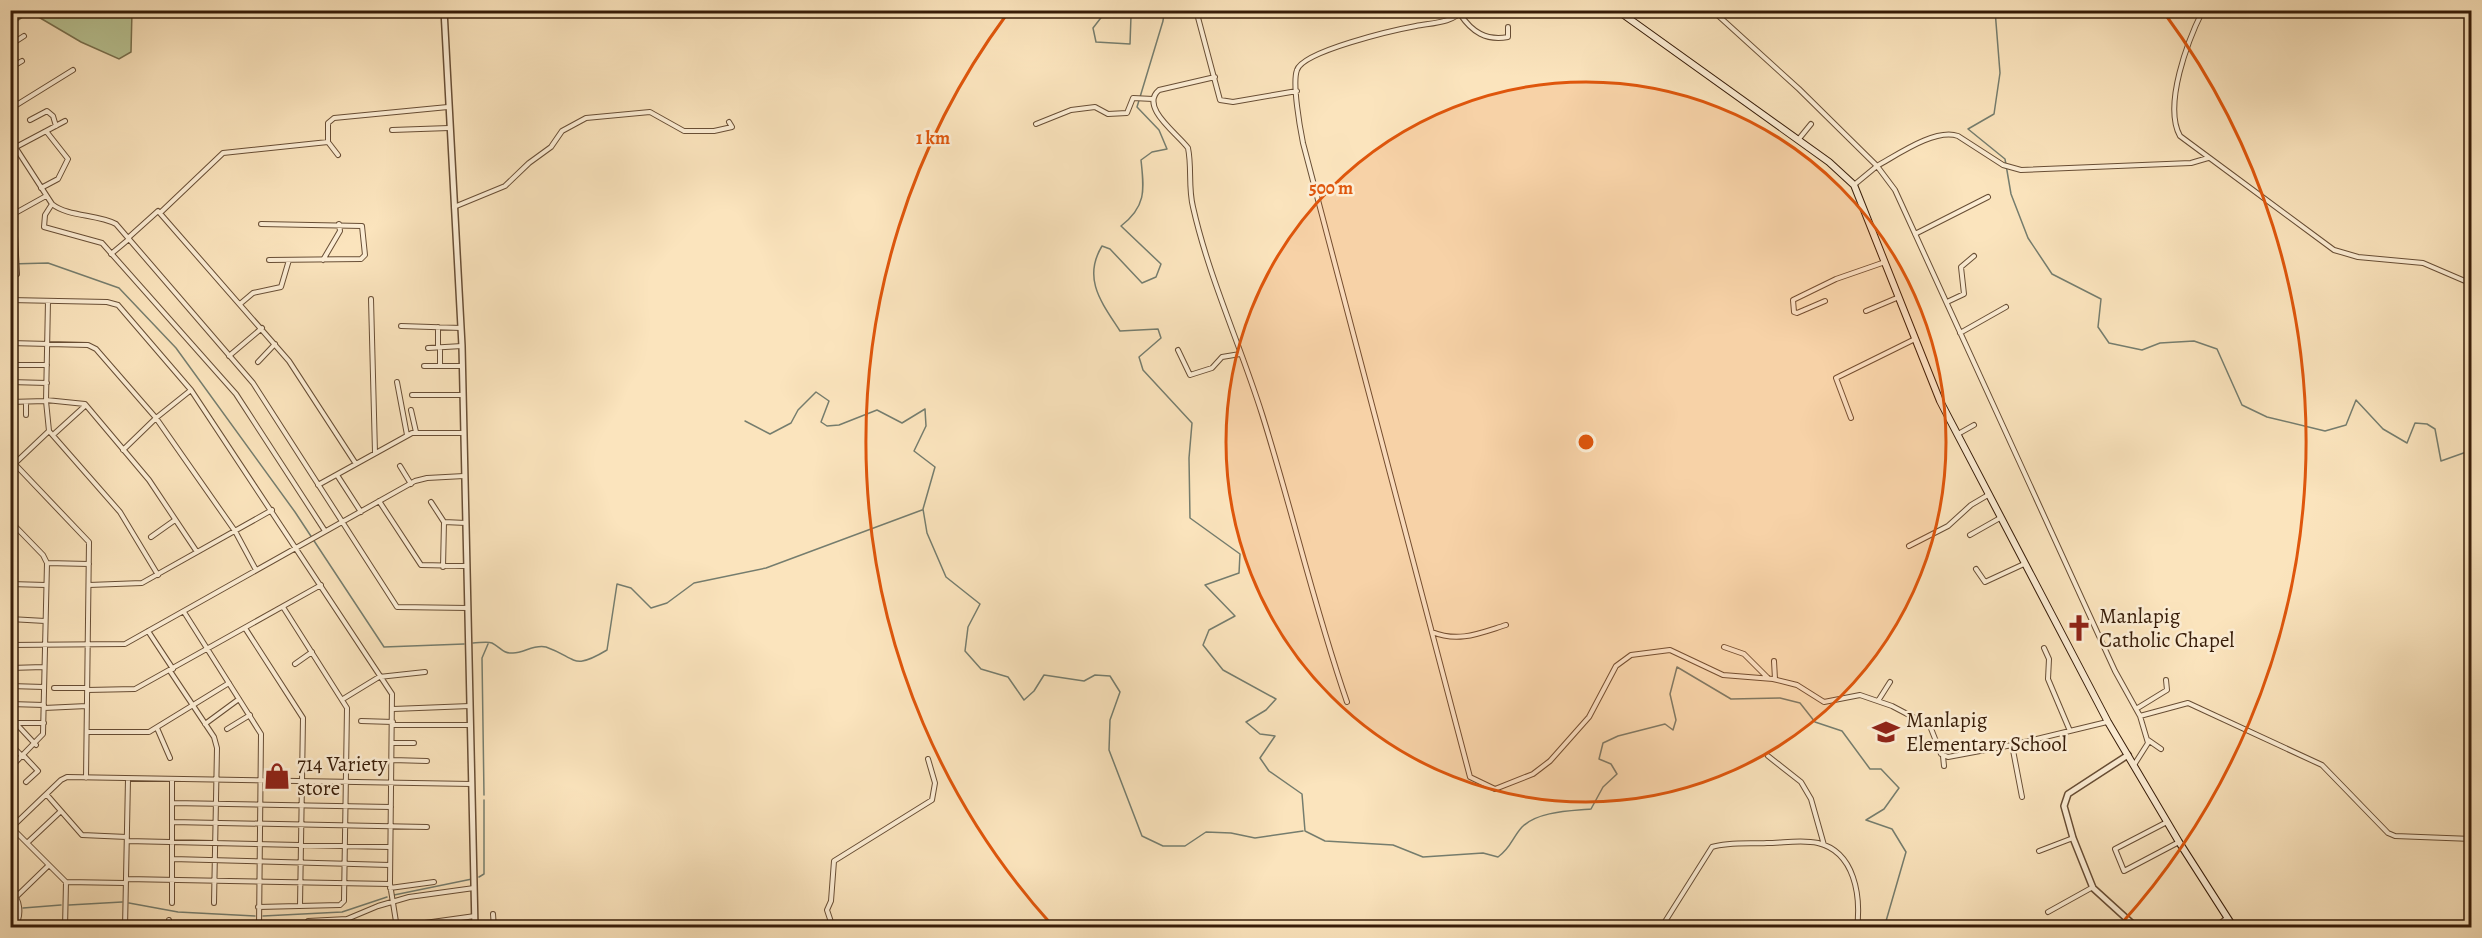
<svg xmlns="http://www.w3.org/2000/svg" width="2482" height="938" font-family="Alegreya,serif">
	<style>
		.green { fill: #b9c595; stroke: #78704e; stroke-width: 1.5 }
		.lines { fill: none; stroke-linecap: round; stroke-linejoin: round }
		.stream { stroke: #757d6e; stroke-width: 1.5 }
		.minor-casing { stroke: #684e35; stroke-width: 6 }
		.tertiary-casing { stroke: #684e35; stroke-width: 8 }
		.secondary-casing { stroke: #371c08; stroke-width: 8 }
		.minor { stroke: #fcedd4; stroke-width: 4 }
		.tertiary { stroke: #fcedd4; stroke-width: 5 }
		.secondary { stroke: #fcedd4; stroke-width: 6 }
		.ring { fill: none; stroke: #df560c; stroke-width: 3 }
		.labels { text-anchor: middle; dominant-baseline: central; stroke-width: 5; stroke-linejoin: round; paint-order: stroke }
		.poi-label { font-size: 21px; fill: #371c08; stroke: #fcedd4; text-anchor: start }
		.centre { fill: #df560c; stroke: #fcedd4; stroke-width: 3 }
		.ring-label { font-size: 18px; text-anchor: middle; font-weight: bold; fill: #df560c; stroke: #fcedd4; stroke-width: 5; stroke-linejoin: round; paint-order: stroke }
	</style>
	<rect width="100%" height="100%" fill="#fbe4bd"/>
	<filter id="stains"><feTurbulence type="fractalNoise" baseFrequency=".00333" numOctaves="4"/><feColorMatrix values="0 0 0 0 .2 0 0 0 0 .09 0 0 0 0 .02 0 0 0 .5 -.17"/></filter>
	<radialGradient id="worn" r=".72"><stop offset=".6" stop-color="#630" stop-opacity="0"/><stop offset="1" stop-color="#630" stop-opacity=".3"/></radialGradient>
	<path class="green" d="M11 10 132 11 131 52 119 59 81 42 30 12 11 25Z"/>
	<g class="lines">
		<path class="stream" d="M1107 10 1093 28 1096 42 1130 44 1131 16 1135 10
			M1158 10 1164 13 1163 21 1137 107 1159 130 1167 149 1152 152 1141 160C1144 189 1147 206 1121 226L1161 264 1156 277 1142 283 1110 249 1102 246C1082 279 1102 303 1120 331L1158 329 1161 338 1139 357 1143 370 1192 423 1189 458 1190 518 1240 554 1239 573 1205 585 1235 616 1209 630 1203 645 1223 670 1276 699 1266 710 1246 722 1260 734 1275 736 1260 758 1269 771 1302 794 1305 831 1325 841 1393 845 1423 857 1483 853 1498 857C1511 848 1512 838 1522 827 1538 811 1571 811 1591 809L1603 787 1617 774 1611 764 1599 759 1603 743 1618 736 1665 724 1673 730 1676 720 1670 694 1677 667 1731 699 1780 698 1800 703 1815 722 1842 731 1870 769H1881L1899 788 1884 809 1866 820 1892 829 1906 852 1884 928
			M1995 10 2000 73 1994 114 1968 129 2005 159 2011 194 2028 238 2052 274 2101 299 2098 327 2109 343 2142 350 2160 343 2194 341 2217 349 2242 405 2267 417 2325 431 2346 425 2356 400 2383 429 2407 443 2415 423 2427 424 2435 429 2441 461 2472 450
			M10 264 48 263 119 288 176 348 295 512 384 647 464 644
			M745 421 770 434 791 423 798 410 816 392 829 401 821 422 827 426 839 425 877 410 902 423 925 409 926 426 914 451 935 467 923 509 927 533 946 577 980 604 968 627 965 651 981 669 1008 677 1024 700 1034 691 1044 675 1084 681 1095 675 1110 676 1120 692 1110 720 1109 750 1142 836 1163 846H1185L1206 832 1231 833 1255 838 1303 831
			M473 643C479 643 487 641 492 643 500 647 503 654 513 653 524 653 534 644 546 647 577 658 572 671 607 650L617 584 631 588 651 608 667 603 694 583 766 568 922 510
			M484 795 482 658 488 644
			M479 877 484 874V800
			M394 895 472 879
			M129 903 178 912 255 916
			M69 905 122 902
			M23 908 61 905
			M10 909 15 908
			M263 916 342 912 387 897"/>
		<defs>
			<path id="minor" d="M1196 10 1220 100 1233 102 1297 91
				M1463 10C1453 23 1431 23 1416 26 1394 30 1303 51 1297 70 1292 83 1300 128 1303 143L1470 777 1495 789 1533 774 1550 761 1589 717 1616 666 1631 655 1670 650 1723 675 1773 679 1797 685 1824 702 1860 695 1892 706 1930 726 1941 754 1948 757 2012 745 2107 722
				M1712 10 1799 89 1877 166C1897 155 1935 128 1958 136L2003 165 2021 170 2191 163 2208 158
				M2203 10C2188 40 2163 105 2180 136L2334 250 2358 257 2423 263 2472 284
				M1460 14C1472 32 1486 41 1508 37V27
				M10 45 24 36
				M10 68 22 61
				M1215 77 1159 90C1139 107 1178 134 1188 148 1192 167 1188 187 1193 207 1209 278 1240 344 1262 414 1292 509 1314 607 1347 702
				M10 109 73 70
				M30 120 47 111 53 116 56 126
				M1036 124 1071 110 1095 107 1108 114 1127 113 1133 98 1153 99
				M392 130 449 128
				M10 139 52 204C68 217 97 214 116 224L253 383 397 607 468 608
				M1798 140 1811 124
				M16 147 65 121
				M338 155 328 142V123L334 118 448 107
				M1854 185 1877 166 1895 190 2115 671 2140 716
				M41 188 58 179 68 159 46 131
				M52 204 45 215 44 227 102 243 236 394 325 531
				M454 207 505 186 529 163 551 147 562 131 586 118 650 112 684 131H714L732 127 729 122
				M160 213 223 153 328 142
				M10 216 46 196
				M261 224 362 226 365 255 361 259 269 260
				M10 228 15 236 17 274
				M1915 234 1988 197
				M128 238 158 211 289 361 356 464
				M111 254 129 239
				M323 260 340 231 339 224
				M371 299 375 453
				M10 300 107 302 118 305 191 390 392 694 390 884 397 928
				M48 301 46 401 49 431 120 512 158 575
				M1825 301 1797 313 1794 312 1793 300 1836 279 1885 262
				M1947 302 1964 294 1961 267 1974 256
				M240 304 253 293 281 287 289 260
				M1866 311 1899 297
				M401 326 461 328
				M438 327V347
				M1960 333 2006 307
				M10 343 88 345 96 349 156 418 235 531 256 570
				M428 348 462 346
				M1178 350 1190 375 1212 368 1222 357 1240 354
				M229 356 262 328
				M258 362 275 344
				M10 365H47
				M424 366H462
				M440 366V347
				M10 382 47 383
				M397 382 407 435
				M412 395H463
				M46 400 85 404 149 480 197 552
				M10 402 46 401
				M411 410 416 432
				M26 415V402
				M1851 418 1836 378 1915 339
				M1958 434 1974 425
				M53 435 86 405
				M123 450 156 418 191 390
				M10 459 89 542 86 778
				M400 466 411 484
				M10 468 49 431
				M337 475 361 512
				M318 485 412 433H463
				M379 501 421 565 466 566
				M431 502 444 522 466 523
				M10 521 43 555 47 563 43 734 10 768
				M1970 535 2000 518
				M151 537 175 520
				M1909 546 1948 526 1971 505 1988 495
				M47 563 89 564
				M443 567 444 522
				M1976 569 1985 582 2024 564
				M10 584 46 585
				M89 585 142 583 272 510
				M184 612 261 734 259 928
				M10 619 45 621
				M245 628 303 718 300 906
				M148 631 173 669
				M1432 632C1459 643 1480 633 1506 625
				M10 645 125 644 415 481 427 478 464 476
				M1724 647 1744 654 1768 678
				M2044 648 2049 659 2048 679 2070 731
				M1774 661 1775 679
				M295 664 312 652
				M10 668 44 667
				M170 671 214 737 217 748 214 903
				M10 686 44 687
				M54 688H87
				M87 690 135 689 321 585
				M343 699 379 677 425 672
				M1878 701 1890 682
				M10 704 44 705
				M44 708 87 706
				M393 709 470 706
				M2136 709 2167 690 2166 680
				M10 717 36 745
				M361 721 393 722
				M17 723H44
				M205 724 239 699
				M393 725H470
				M157 728 170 758
				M227 729 250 715
				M87 732H149L229 683
				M2148 740 2161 749
				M393 743H414
				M10 744 23 757
				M2012 745 2022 797
				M24 756 38 771 26 782
				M1768 756 1801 782 1811 799 1824 845
				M1943 756 1944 766
				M392 760 427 761
				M2134 765 2148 743 2140 716 2188 703 2322 765 2388 833 2395 836 2472 839
				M172 780V903
				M47 795 82 835 127 837
				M172 803 391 807
				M172 822 427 827
				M2167 822 2115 849 2124 871 2179 842
				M11 827 66 882
				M12 827 61 780 67 777 472 784
				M127 841 390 847
				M27 843 61 811
				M2039 851 2073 838
				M172 859 390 865
				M126 879 390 884
				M390 888 434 882
				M10 889C20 899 23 915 14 928
				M17 896 49 865
				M258 907 340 905 344 901 347 708 283 607
				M2048 912 2093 887
				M493 914 494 928
				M347 919 349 928
				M169 920 171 928
				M65 928 66 882 125 883
				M125 928 128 779
				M203 928 215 925
				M238 928 258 923
				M305 928 308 921 347 919 378 906 409 897 474 888
				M389 928 475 916
				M833 928 827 910 831 901 834 861 932 800 935 783 928 759
				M1661 928 1712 847C1729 842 1749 844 1767 843 1783 843 1802 839 1818 843 1855 852 1861 896 1857 928
				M2214 928 2227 918"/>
			<path id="tertiary" d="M444 10 462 346 475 928
				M2128 755 2068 794 2064 806 2073 838 2093 888 2137 928"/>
			<path id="secondary" d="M1617 10 1829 162 1854 185 1940 401 2108 722 2179 842 2234 928"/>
		</defs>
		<use href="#minor" class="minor-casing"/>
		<use href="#tertiary" class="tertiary-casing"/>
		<use href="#secondary" class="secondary-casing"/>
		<use href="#minor" class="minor"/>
		<use href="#tertiary" class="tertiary"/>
		<use href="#secondary" class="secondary"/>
	</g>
	<circle cx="1586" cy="442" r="360" fill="#df560c" fill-opacity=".12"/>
	<g class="ring">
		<circle cx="1586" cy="442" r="360"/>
		<path d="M1051 924A720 720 0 0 1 1007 14M2165 14A720 720 0 0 1 2121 924"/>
	</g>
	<defs>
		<symbol id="church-bare" viewBox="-9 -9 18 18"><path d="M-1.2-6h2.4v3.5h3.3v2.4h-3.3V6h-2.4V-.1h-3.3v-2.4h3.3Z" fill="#8f2418" stroke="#fcedd4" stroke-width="2.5" paint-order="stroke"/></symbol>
		<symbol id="school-bare" viewBox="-9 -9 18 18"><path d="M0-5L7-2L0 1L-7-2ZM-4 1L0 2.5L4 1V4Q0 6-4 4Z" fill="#8f2418" stroke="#fcedd4" stroke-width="2.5" paint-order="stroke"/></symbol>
		<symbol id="shop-bare" viewBox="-9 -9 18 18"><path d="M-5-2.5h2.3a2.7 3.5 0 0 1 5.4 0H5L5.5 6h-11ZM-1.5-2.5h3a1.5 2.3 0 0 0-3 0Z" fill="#8f2418" stroke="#fcedd4" stroke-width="2.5" paint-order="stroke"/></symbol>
	</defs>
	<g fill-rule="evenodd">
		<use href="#church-bare" x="2060" y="609" width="38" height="38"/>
		<use href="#school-bare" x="1867" y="713" width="38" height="38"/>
		<use href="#shop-bare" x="258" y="757" width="38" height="38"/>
	</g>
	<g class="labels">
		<g class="poi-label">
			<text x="2099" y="616">Manlapig<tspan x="2099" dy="24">Catholic Chapel</tspan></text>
			<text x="1906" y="720">Manlapig<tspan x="1906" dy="24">Elementary School</tspan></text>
			<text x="297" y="764">714 Variety<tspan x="297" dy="24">store</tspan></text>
		</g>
	</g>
	<circle cx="1586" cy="442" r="9" class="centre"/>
	<g class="ring-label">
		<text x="933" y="144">1 km</text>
		<text x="1331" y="194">500 m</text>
	</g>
	<rect width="2482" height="938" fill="none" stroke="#fbe4bd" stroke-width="36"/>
	<rect x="12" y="12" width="2458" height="914" fill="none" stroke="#371c08" stroke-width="3"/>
	<rect x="18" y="18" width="2446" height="902" fill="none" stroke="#371c08" stroke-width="1.5"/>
	<rect width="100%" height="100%" filter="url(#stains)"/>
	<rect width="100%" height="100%" fill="url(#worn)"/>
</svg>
